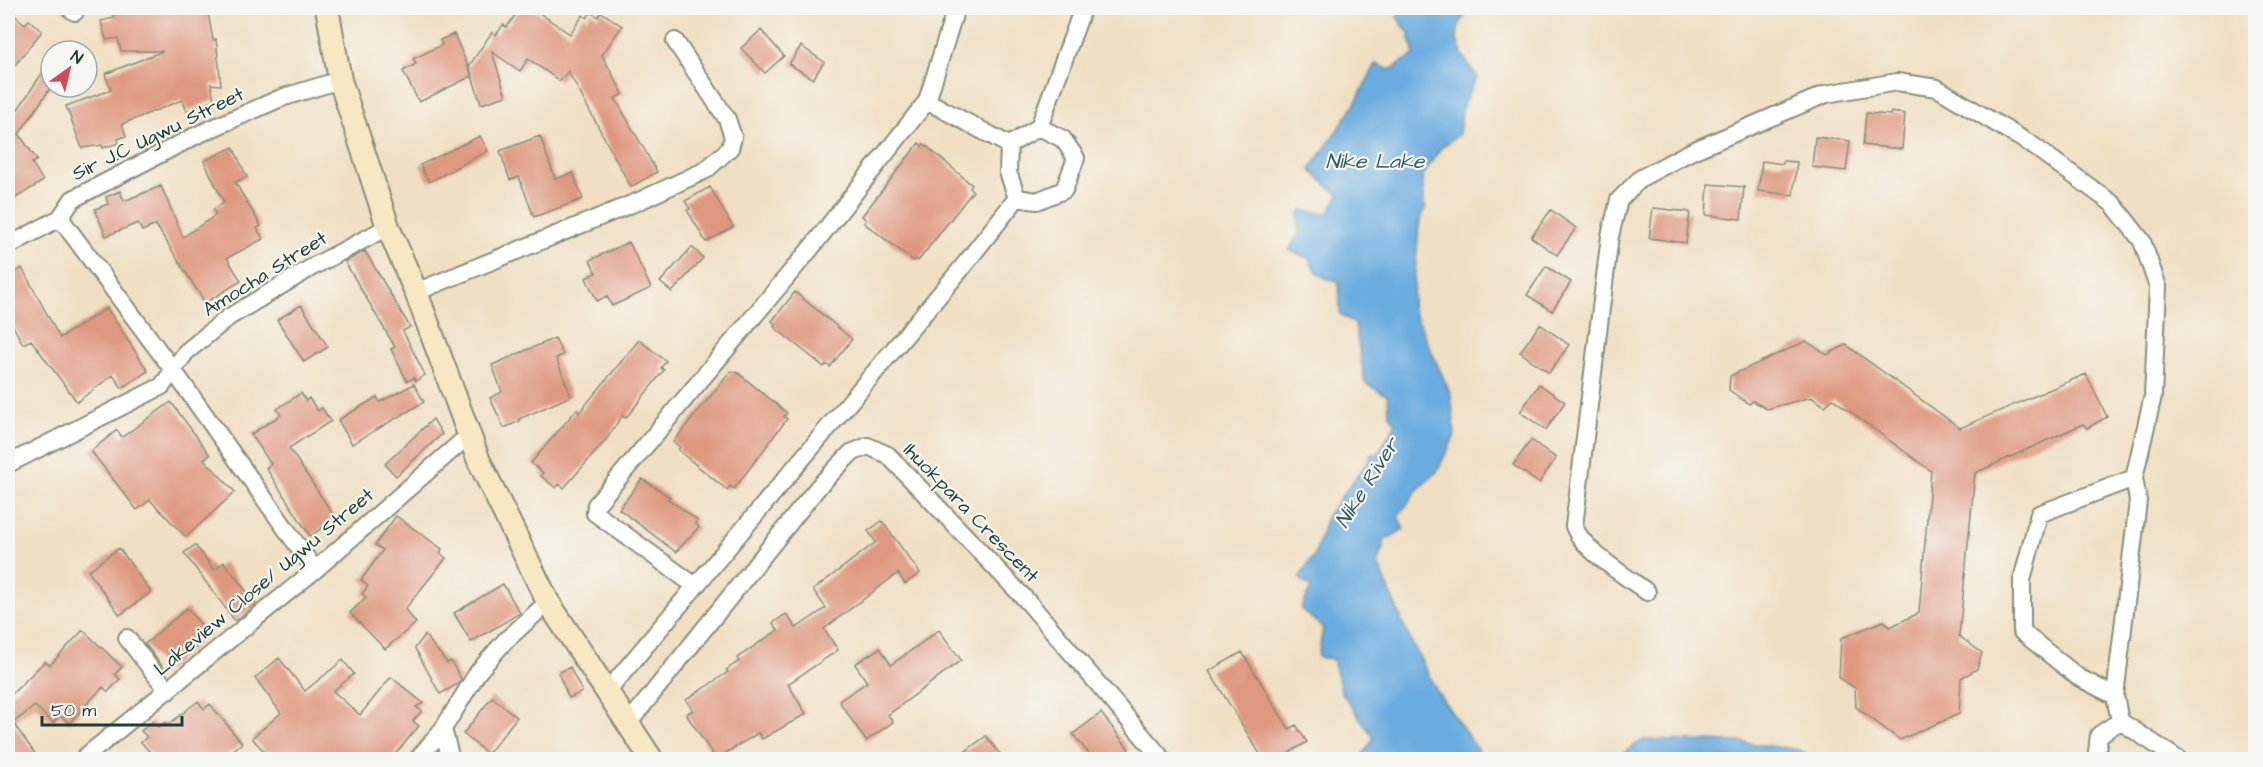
<svg xmlns="http://www.w3.org/2000/svg" width="2263" height="767" font-family="'Architects Daughter',sans-serif">
	<style>
		.water { fill: #6bacdf; stroke: #45748a; stroke-width: 1.5 }
		.building { fill: #df9880 }
		.lines { fill: none; stroke-linecap: round; stroke-linejoin: round }
		.street-casing { stroke: #888e7b; stroke-width: 20 }
		.secondary-casing { stroke: #888e7b; stroke-width: 26 }
		.street { stroke: #fff; stroke-width: 16 }
		.secondary { stroke: #f7e8c3; stroke-width: 22 }
		.labels { text-anchor: middle; dominant-baseline: central; stroke-width: 4.5; stroke-linejoin: round; paint-order: stroke }
		.street-label { font-size: 20px; fill: #1f3d34; stroke: #f6f6f2 }
		.water-label { font-size: 21px; font-style: italic; fill: #365e67; stroke: #f6f6f2 }
	</style>
	<rect width="100%" height="100%" fill="#f6f6f2"/>
	<filter id="ink" filterUnits="userSpaceOnUse"><feTurbulence type="fractalNoise" baseFrequency=".0167" numOctaves="2"/><feDisplacementMap in="SourceGraphic" scale="12" xChannelSelector="R" yChannelSelector="G"/><feConvolveMatrix kernelMatrix="1 2 1 2 8 2 1 2 1" color-interpolation-filters="sRGB"/></filter>
	<filter id="wash" filterUnits="userSpaceOnUse"><feTurbulence type="fractalNoise" baseFrequency=".008" numOctaves="4" result="noise"/><feDisplacementMap in="SourceGraphic" scale="24" xChannelSelector="R" yChannelSelector="G"/><feGaussianBlur stdDeviation="1.35" result="paint"/><feColorMatrix in="noise" values="0 0 0 0 0 0 0 0 0 0 0 0 0 0 0 0 0 1.4 0 .05"/><feComposite in="paint" operator="in"/></filter>
	<g filter="url(#wash)">
		<rect width="100%" height="100%" fill="#f0dfc2"/>
		<path class="water" d="M1404 8H1471C1446 35 1459 50 1477 77L1463 105 1459 134 1440 149 1422 177 1425 209 1419 225 1412 308 1451 395 1455 435 1436 473 1417 490 1398 517 1404 529 1385 540 1378 563 1407 633 1438 693 1484 759H1360L1374 738 1342 693 1333 659 1318 657 1323 628 1301 609 1311 587 1299 578 1315 554 1327 516 1369 460 1370 454H1377L1396 424 1389 413 1388 396 1365 383 1355 324 1340 314 1339 281C1323 279 1316 275 1310 259L1289 250 1299 234V215L1302 210 1328 214 1339 195 1310 170 1353 107 1376 64 1390 70 1414 55 1409 33 1397 17Z
			M1643 740 1739 742 1800 750 1812 759H1614Z"/>
		<g id="blocks">
			<path class="building" d="M112 8H207L213 40 216 39 221 85 211 84 214 100 187 111 182 100 122 124 126 136 118 139 119 143 103 148 102 145 82 148 66 106 111 90 105 74 163 51H121L118 38 106 40 101 21 114 18Z
				M520 8H532L570 34 583 15 587 18 591 12 598 17 601 12 622 26 602 55 623 94 615 98 657 172 631 187 568 71 560 81 528 59 520 71 492 52 506 96 481 104 469 66 492 32 496 35 503 25 507 27Z
				M8 10 25 24 29 20 42 31 8 74Z
				M761 30 784 56 765 73 741 48Z
				M454 34 472 76 419 102 403 71 416 64 413 59 442 45 440 40Z
				M801 46 824 62 813 79 789 64Z
				M51 60V87L19 134 37 160 32 163 43 181 8 203V124Z
				M1891 112 1905 114 1902 149 1863 145 1866 113 1890 115Z
				M480 136 488 151 429 182 420 165Z
				M540 136 555 179 573 173 583 199 534 217 519 177 510 180 500 151Z
				M1815 137 1850 141 1846 171 1812 167Z
				M919 143 922 146 924 144 972 185 970 188 973 191 918 261 916 259 914 261 864 223 866 220 862 216Z
				M233 147 247 177 235 182 261 226 257 228 263 239 227 258 241 281 205 303 156 225 142 231 138 223 106 236 95 209 108 204 106 197 120 191 124 201 161 186 183 237 216 215 213 209 224 203 204 161Z
				M1762 161 1783 164V161L1797 162 1793 195 1758 191Z
				M1708 184 1744 187 1741 219 1706 215Z
				M710 187 733 227 706 242 687 210 690 209 685 201Z
				M1653 208 1690 212 1686 243 1649 238Z
				M1551 210 1576 228 1557 255 1531 237Z
				M629 242 651 288 612 306 607 296 597 301 586 278 596 273 590 260Z
				M692 247 703 258 672 292 660 282Z
				M365 251 410 327 403 331 425 375 416 381 414 378 407 381 391 349 395 347 345 262Z
				M1546 266 1571 282 1552 311 1527 295Z
				M22 268 60 338 107 308 148 371 122 388 113 375 77 402 31 340 23 344 8 317V276Z
				M795 292 852 339 830 367 826 364 824 367 774 327 776 325 772 321Z
				M301 305 328 347 304 362 277 320Z
				M1540 324 1569 345 1549 373 1520 352Z
				M555 338 563 355 556 358 571 396 519 419 520 421 504 428 490 398 502 392 492 365Z
				M639 340 666 361 661 368 664 370 626 418 622 416 606 440 564 488 559 484 556 488 541 476 543 473 531 463 577 409 579 413Z
				M1806 341 1827 355 1846 345 1960 428 2086 374 2107 417 2087 428 2083 424 1975 473 1959 636 1982 653 1977 669 1961 678 1959 714 1900 740 1856 707 1855 688 1839 678 1841 638 1884 621 1890 627 1919 613 1931 471 1833 399 1825 406 1811 397 1767 409 1753 401 1749 404 1729 390 1730 376Z
				M731 371 738 373 787 413 784 416 787 419 734 489 730 486 727 490 678 450 680 447 673 442Z
				M414 384 424 402 352 444 338 420 377 397 380 402Z
				M1539 384 1565 402 1546 430 1520 412Z
				M301 393 306 401 309 398 318 411 322 408 331 421 289 448 336 519 310 536 266 468 271 464 251 434 281 415 277 409Z
				M171 402 210 455 204 459 235 492 186 537 150 500 137 510 91 451 117 430 122 437Z
				M433 419 442 434 396 476 385 464Z
				M1531 440 1556 458 1539 483 1513 465Z
				M642 479 670 497 668 499 697 520 695 524 699 527 676 552 619 509Z
				M396 516 442 549 440 553 446 558 405 609 416 623 385 649 350 613 366 597 362 594 368 586 361 580 383 550 375 545Z
				M882 521 920 573 905 584 898 573 824 629 838 650 788 684 806 714 762 739 758 733 716 759 686 714 693 710 686 700 728 672 726 670 739 661 737 658 778 630 773 623 786 614 796 628 826 608 813 590 876 542 868 531Z
				M195 545 214 570 224 562 256 604 235 621 184 553Z
				M119 548 151 592 120 615 88 571Z
				M503 584 520 613 471 642 454 613Z
				M187 608 209 634 166 671 145 644Z
				M83 630 122 667 115 674 120 679 108 692 103 687 69 723 60 715 53 723 35 706 13 723 39 759H8V698L45 661 50 665Z
				M939 630 961 660 888 715 893 722 866 741 839 701 867 682 855 664 880 648 891 665Z
				M425 635 447 663 451 661 461 679 458 684 440 694 415 648Z
				M1242 652 1289 729 1296 725 1307 742 1279 759H1263L1209 671Z
				M279 658 305 691 343 660 354 674 333 691 360 715 391 677 423 703 416 707 422 711 413 721 419 726 391 759H271L252 738 281 713 255 678Z
				M570 667 582 692 569 698 558 673Z
				M492 697 517 717 488 754 463 734Z
				M198 701 204 709 210 704 242 743 222 759H156L141 742 147 737 141 731 153 721 158 727 165 722 168 725Z
				M1101 713 1129 749 1115 759H1093L1073 734Z
				M986 736 1004 759H955Z"/>
		</g>
	</g>
	<g filter="url(#ink)">
		<use href="#blocks" fill-opacity="0" stroke="#888e7b" stroke-width="1.5"/>
		<g class="lines">
			<defs>
				<path id="street" d="M69 8 75 12
					M1009 145 1039 127 1083 8
					M1017 198 1037 201 1064 190 1076 158 1063 139 1039 127
					M60 218 173 370 315 570
					M8 246 60 218 73 199 197 135 281 98 340 80
					M416 292 639 201 706 170 730 148 733 137 727 119 675 41
					M8 464 162 386 186 352 229 317 314 266 388 227
					M694 585 595 513 596 505 811 248 927 101 956 8
					M1647 592C1626 576 1582 550 1574 526L1610 236 1619 200 1641 178 1690 152 1826 94 1897 82 1937 88 2032 145 2113 204 2142 241 2158 287 2153 396 2134 478 2138 501 2115 696 2120 721 2179 760
					M127 638 168 691
					M606 693 961 269 1017 198 1008 172 1009 145 927 101
					M2115 696 2078 677 2022 632V580L2039 514 2134 478
					M627 725 819 486 851 453 868 446 888 455 1029 603 1163 760
					M443 729 451 760
					M85 757 315 570 468 436
					M417 760 443 729 478 672 504 642 548 602
					M2096 760 2099 735 2120 721"/>
				<path id="secondary" d="M327 8 340 80 388 227 416 292 479 461 548 602 652 760"/>
			</defs>
			<use href="#street" class="street-casing"/>
			<use href="#secondary" class="secondary-casing"/>
			<use href="#street" class="street"/>
			<use href="#secondary" class="secondary"/>
		</g>
	</g>
	<g class="labels">
		<g class="street-label">
			<text transform="translate(158 134) rotate(-26)">Sir J.C Ugwu Street</text>
			<text transform="translate(265 274) rotate(-32)">Amocha Street</text>
			<text transform="translate(971 513) rotate(46)">Ihuokpara Crescent</text>
			<text transform="translate(264 582) rotate(-40)">Lakeview Close/ Ugwu Street</text>
		</g>
		<g class="water-label">
			<text x="1375" y="161">Nike Lake</text>
			<text transform="translate(1367 483) rotate(-58)">Nike River</text>
		</g>
	</g>
	<rect width="2263" height="767" fill="none" stroke="#f6f6f2" stroke-width="30"/>
	<g transform="translate(69 69) rotate(34)"><circle r="28" fill="#f6f6f2" stroke="#a0aca6" stroke-width="1.5"/>
	<path d="M0-4.5L10 22L0 15L-10 22Z" fill="#d1495b"/>
	<text y="-9" font-size="16" font-weight="bold" text-anchor="middle" fill="#1f3d34">N</text>
	</g>
	<path d="M42 716v9h140v-9" fill="none" stroke="#1f3d34" stroke-width="3"/>
	<text x="51" y="716" font-size="18" fill="#1f3d34" stroke="#f6f6f2" stroke-width="4.5" paint-order="stroke">50 m</text>
</svg>
